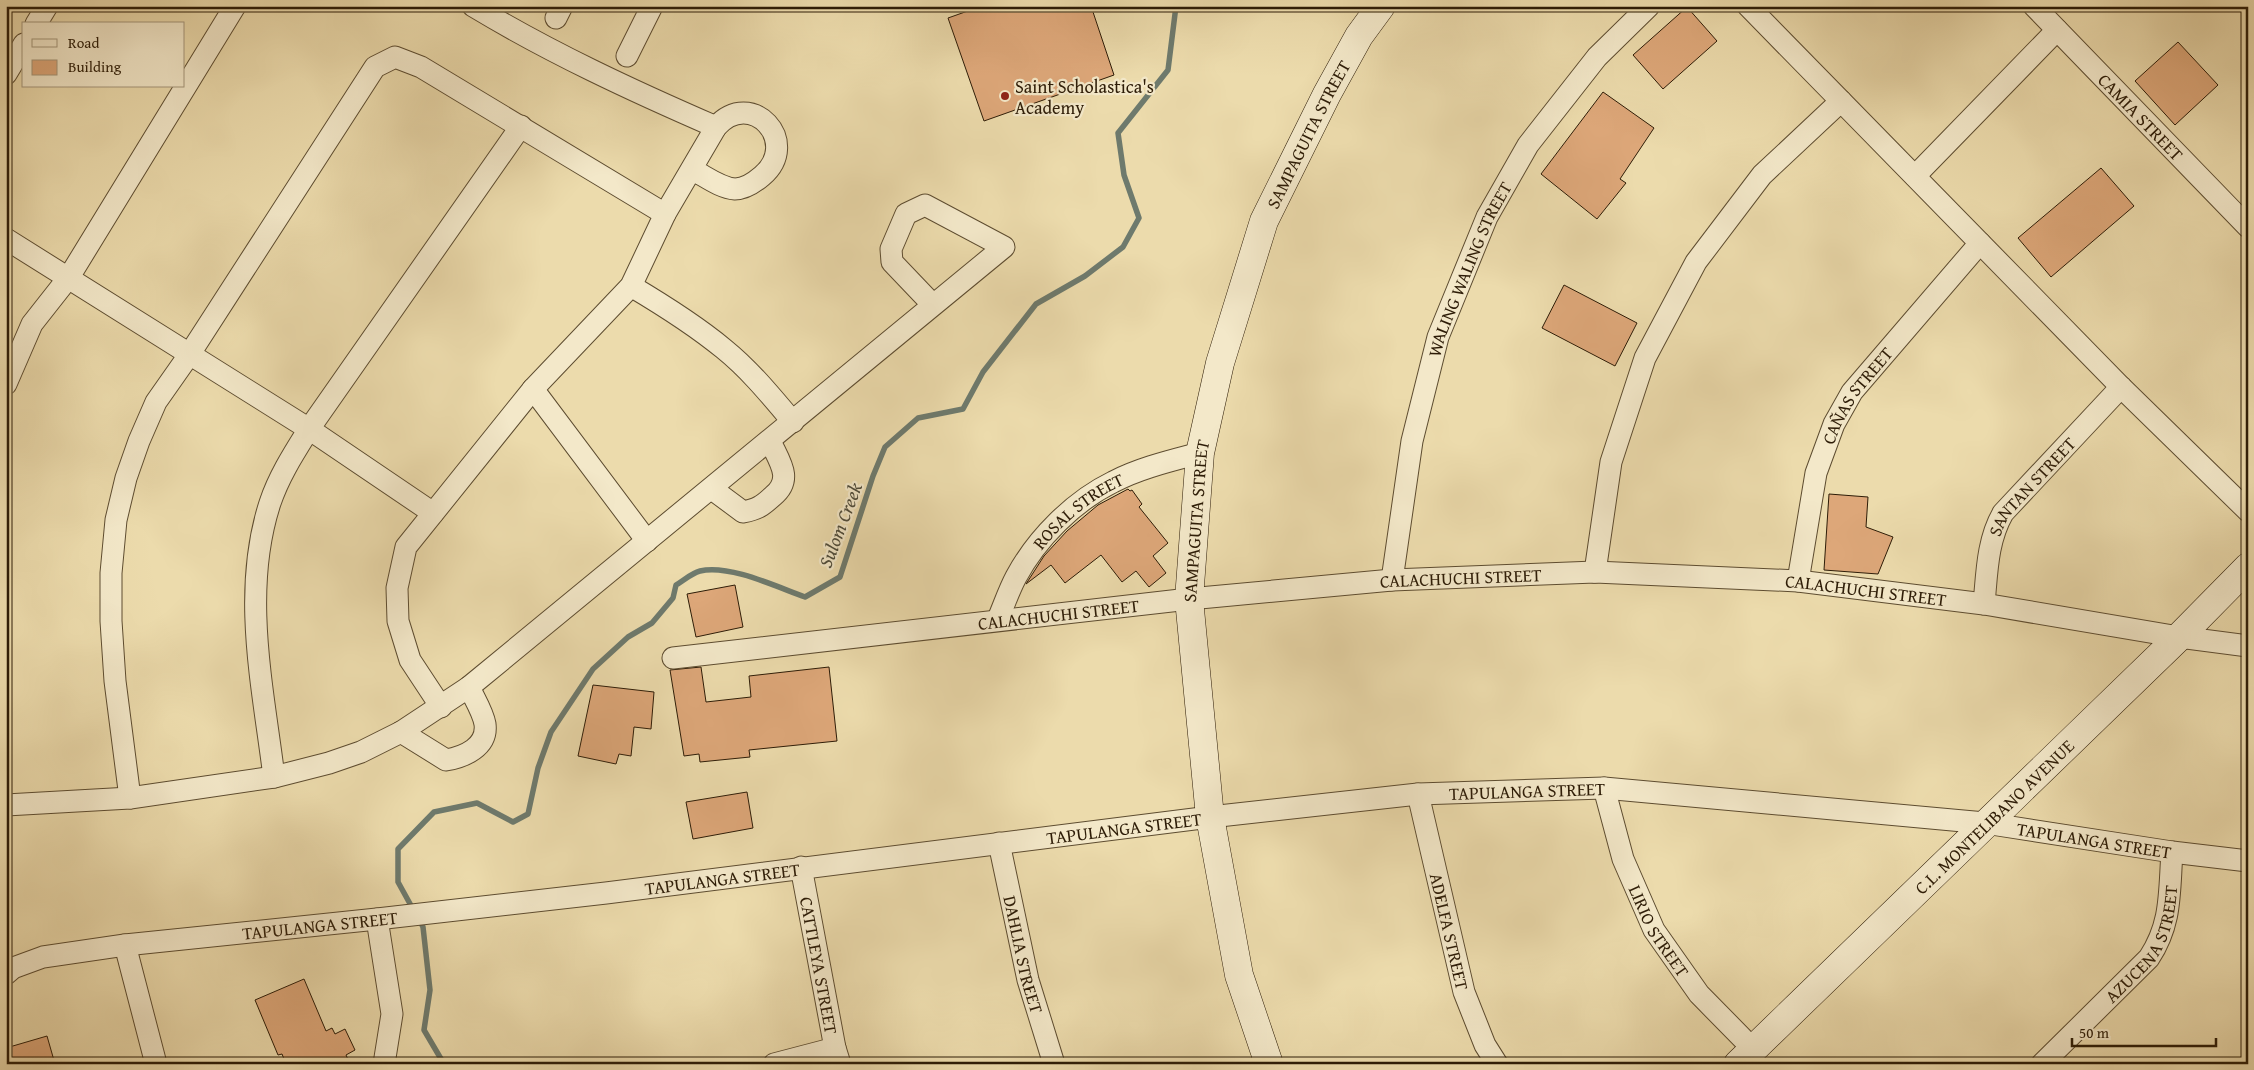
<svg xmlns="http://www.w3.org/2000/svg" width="2254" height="1070" font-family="'Gentium Book Plus',serif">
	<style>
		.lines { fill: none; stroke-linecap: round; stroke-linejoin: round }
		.stream { stroke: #6e7a6d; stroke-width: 5.5 }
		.building { fill: #dda779; stroke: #2d1c07 }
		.street-casing { stroke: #5d4c30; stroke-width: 23 }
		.secondary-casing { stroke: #2d1c07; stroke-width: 29 }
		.street { stroke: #f3e8c9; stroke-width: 21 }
		.secondary { stroke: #f3e8c9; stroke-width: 28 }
		.poi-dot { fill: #8f2418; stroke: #f3e8c9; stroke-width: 2 }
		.labels { text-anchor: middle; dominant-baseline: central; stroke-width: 4.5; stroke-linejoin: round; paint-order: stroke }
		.poi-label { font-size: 18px; fill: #2d1c07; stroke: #f3e8c9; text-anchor: start }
		.street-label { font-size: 18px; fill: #2d1c07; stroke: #f3e8c9 }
		.water-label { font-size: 19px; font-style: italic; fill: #4e4b3a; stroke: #f3e8c9 }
	</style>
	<rect width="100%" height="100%" fill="#ecdbac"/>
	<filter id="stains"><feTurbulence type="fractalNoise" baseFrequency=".004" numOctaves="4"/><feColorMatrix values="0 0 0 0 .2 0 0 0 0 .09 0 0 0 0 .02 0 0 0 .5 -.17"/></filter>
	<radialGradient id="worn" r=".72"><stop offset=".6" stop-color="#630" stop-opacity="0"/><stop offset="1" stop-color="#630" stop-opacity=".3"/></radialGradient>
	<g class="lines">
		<path class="stream" d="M414 911 398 882V849L434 812 477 803 513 822 528 814 538 768 551 732 593 669 628 637 652 623 673 598 676 585C684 580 692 573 700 571 729 564 777 587 805 597L840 577 873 476 885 447 918 418 963 409 983 372 1036 304 1085 276 1123 247 1139 218 1124 175 1118 133 1168 70 1176 6
			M419 919 423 927 430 990 424 1030 444 1064"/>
	</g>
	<path class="building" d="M982 6H1091L1114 75 984 121 948 18Z
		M1687 7 1717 41 1663 89 1633 55Z
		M2178 42 2218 85 2175 125 2135 81Z
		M1603 92 1654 128 1620 179 1626 183 1597 219 1541 174Z
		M2101 168 2134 206 2051 277 2018 238Z
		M1564 285 1637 323 1615 366 1542 328Z
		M1128 489 1130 491 1132 490 1142 504 1139 507 1168 543 1153 556 1166 573 1149 587 1136 571 1122 582 1101 555 1065 583 1051 565 1026 584 1044 556 1067 531 1098 505Z
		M1829 494 1868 497 1866 527 1893 537 1878 574 1824 570Z
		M735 585 743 627 696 637 687 594Z
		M701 667 706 702 751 697 749 676 829 667 837 741 749 750 750 757 700 762 699 754 684 756 670 670Z
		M593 685 654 692 651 729 634 727 631 756 619 754 616 764 578 756Z
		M747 792 753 828 693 839 686 802Z
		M304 979 326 1031 332 1028 335 1034 345 1029 355 1050 346 1055 350 1064H286L282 1054 278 1055 255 1000Z
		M47 1036 55 1064H6V1048Z"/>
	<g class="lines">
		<defs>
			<g id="street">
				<path d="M473 6C551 53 633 91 716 127"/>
				<path d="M1748 6 2121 387 2248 511"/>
				<path id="s1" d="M2034 6 2248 227"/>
				<path d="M556 18 562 6"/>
				<path d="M36 24 47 6"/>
				<path d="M627 56 652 6"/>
				<path d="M6 74 24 44"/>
				<path d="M1915 176 2057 30"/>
				<path d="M665 214 716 127C751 87 802 142 762 176 755 182 745 189 735 189 720 188 705 176 693 170"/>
				<path d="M6 239 309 429 433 513"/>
				<path d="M631 286C663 305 695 325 724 349 750 370 771 396 793 422"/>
				<path d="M6 384 32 324 69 277 235 6"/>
				<path d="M533 389 647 541"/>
				<path d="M712 489 743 512C758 509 762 506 773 496 794 479 779 461 770 441"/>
				<path d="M1595 572 1611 462 1645 358 1696 262 1762 175 1841 101"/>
				<path id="s2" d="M1392 580 1412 441 1438 337 1487 217 1528 145 1597 57 1649 6"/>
				<path id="s3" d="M1798 581 1816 473 1834 424 1852 392 1980 243"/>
				<path id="s4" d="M1984 604C1987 573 1987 541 2003 513L2121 387"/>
				<path id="s5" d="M998 619C1004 605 1009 590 1016 577 1037 538 1074 501 1113 482 1140 468 1170 461 1200 453"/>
				<path id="s6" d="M673 658 1189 599 1392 580 1595 572 1798 581 1984 604 2179 637 2248 646"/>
				<path d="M401 732 446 760C464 757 488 747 485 724 483 712 474 698 469 687"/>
				<path d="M274 777C263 687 241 592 270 503 279 476 294 453 309 429L521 126"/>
				<path id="s7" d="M1604 788 1623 859 1654 930 1699 994 1753 1049"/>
				<path id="s8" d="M1418 794 1464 992 1485 1045 1497 1064"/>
				<path d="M130 798 115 681 111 621V573L116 520 126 478 139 441 156 402 189 355 375 67 395 57 421 67 665 214 631 286 533 389 406 547 397 588 398 621 410 660 441 707"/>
				<path d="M6 805 130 798 274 777 329 763 361 752 401 732 469 687 1004 247 925 205 906 214 891 249 892 262 933 305"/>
				<path id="s9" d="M999 843 1028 980 1054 1064"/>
				<path id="s10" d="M801 867 835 1048 840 1064"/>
				<path d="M377 919 392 1014 384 1064"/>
				<path d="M125 945 156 1064"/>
				<path id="s11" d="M6 974 13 968 43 957 125 945 377 919 606 893 1210 817 1418 794 1604 788 1985 823 2172 852 2248 861"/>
				<path d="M774 1064 835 1048"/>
				<path id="s12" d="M2042 1064 2149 958C2172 923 2169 893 2172 852"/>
			</g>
			<g id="secondary">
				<path id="s13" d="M1269 1064 1239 975 1210 817 1189 599 1200 453 1220 363 1264 221 1327 94 1359 36 1381 6"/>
				<path id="s14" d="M1738 1064 2179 637 2248 567"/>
			</g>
		</defs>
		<use href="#street" class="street-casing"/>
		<use href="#secondary" class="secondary-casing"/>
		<use href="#street" class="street"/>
		<use href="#secondary" class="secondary"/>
	</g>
	<circle class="poi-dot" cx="1005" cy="96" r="5"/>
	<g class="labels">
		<g class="poi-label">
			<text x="1015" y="86">Saint Scholastica's<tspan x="1015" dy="21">Academy</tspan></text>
		</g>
		<g class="street-label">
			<text stroke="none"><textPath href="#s1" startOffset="154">CAMIA STREET</textPath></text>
			<text stroke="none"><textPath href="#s13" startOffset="958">SAMPAGUITA STREET</textPath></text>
			<text stroke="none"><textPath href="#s2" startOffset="322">WALING WALING STREET</textPath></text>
			<text stroke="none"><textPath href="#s3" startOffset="198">CAÑAS STREET</textPath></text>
			<text stroke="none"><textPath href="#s4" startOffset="132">SANTAN STREET</textPath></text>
			<text stroke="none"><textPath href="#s5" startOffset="138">ROSAL STREET</textPath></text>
			<text stroke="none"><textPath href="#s13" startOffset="552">SAMPAGUITA STREET</textPath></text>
			<text stroke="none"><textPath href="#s6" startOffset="792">CALACHUCHI STREET</textPath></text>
			<text stroke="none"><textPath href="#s6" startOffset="1198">CALACHUCHI STREET</textPath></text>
			<text stroke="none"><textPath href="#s6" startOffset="388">CALACHUCHI STREET</textPath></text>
			<text stroke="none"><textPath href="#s11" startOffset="1535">TAPULANGA STREET</textPath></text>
			<text stroke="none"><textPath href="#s14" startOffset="356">C.L. MONTELIBANO AVENUE</textPath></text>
			<text stroke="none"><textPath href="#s11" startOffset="1130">TAPULANGA STREET</textPath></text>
			<text stroke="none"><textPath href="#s11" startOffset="2105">TAPULANGA STREET</textPath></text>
			<text stroke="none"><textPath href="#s11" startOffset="725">TAPULANGA STREET</textPath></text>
			<text stroke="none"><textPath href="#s11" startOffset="320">TAPULANGA STREET</textPath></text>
			<text stroke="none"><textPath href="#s7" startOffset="154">LIRIO STREET</textPath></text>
			<text stroke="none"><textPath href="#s8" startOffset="141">ADELFA STREET</textPath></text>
			<text stroke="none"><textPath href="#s12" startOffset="160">AZUCENA STREET</textPath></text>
			<text stroke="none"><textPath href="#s9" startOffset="114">DAHLIA STREET</textPath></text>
			<text stroke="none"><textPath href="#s10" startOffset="100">CATTLEYA STREET</textPath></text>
		</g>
		<g class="water-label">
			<text transform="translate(840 525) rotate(-69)">Sulom Creek</text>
		</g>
	</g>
	<rect width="2254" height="1070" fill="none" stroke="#ecdbac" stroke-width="25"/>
	<rect x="8" y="8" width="2239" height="1055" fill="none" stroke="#2d1c07" stroke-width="2.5"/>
	<rect x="12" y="12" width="2229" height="1045" fill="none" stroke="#2d1c07"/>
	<rect x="22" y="22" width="162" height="65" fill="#f3e8c9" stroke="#a4967b"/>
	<rect x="32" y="39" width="25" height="8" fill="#f3e8c9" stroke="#a4967b"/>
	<text x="68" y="48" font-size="15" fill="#2d1c07">Road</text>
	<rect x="32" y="60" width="25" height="15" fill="#dda779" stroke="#a4967b"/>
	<text x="68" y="72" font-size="15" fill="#2d1c07">Building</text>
	<path d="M2072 1038v8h144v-8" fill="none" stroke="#2d1c07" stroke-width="2.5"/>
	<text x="2079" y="1038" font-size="15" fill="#2d1c07" stroke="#f3e8c9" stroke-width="4" paint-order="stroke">50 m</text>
	<rect width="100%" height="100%" filter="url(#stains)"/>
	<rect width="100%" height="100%" fill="url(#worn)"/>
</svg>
